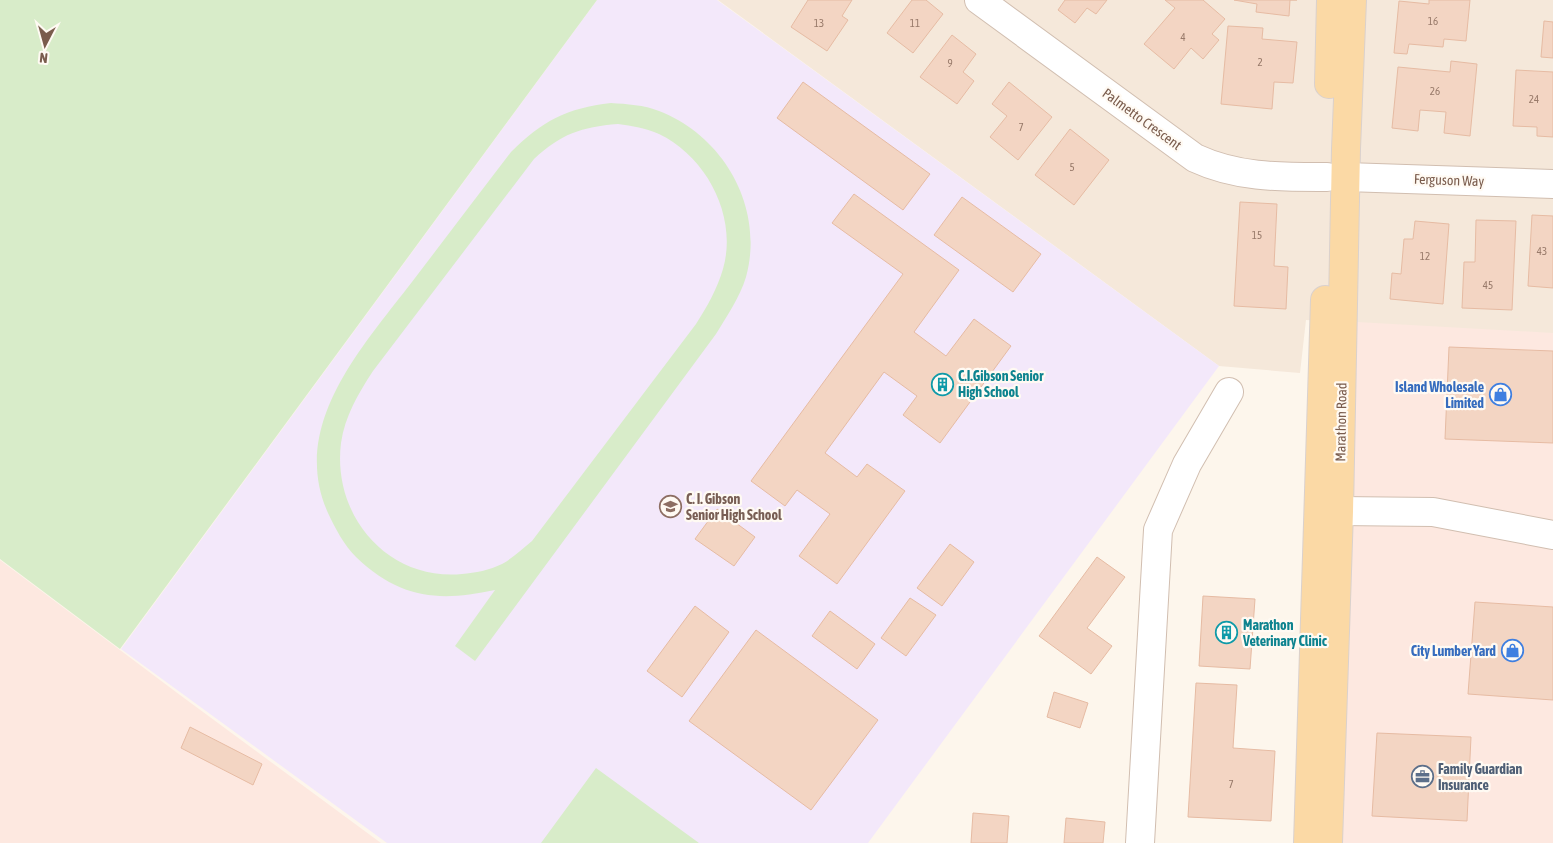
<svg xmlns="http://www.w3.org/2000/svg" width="1553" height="843" font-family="'Asap Condensed',sans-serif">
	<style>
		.residential { fill: #f5e8da }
		.commercial { fill: #fde8e0 }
		.education { fill: #f3e8fa }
		.green { fill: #d8ecc9; fill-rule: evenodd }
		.building { fill: #f3d5c3; stroke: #e6bba3 }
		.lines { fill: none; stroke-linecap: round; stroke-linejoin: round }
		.minor-casing { stroke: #d1beb0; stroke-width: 30 }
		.major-casing { stroke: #dad1cd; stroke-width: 30 }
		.minor { stroke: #fff; stroke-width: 28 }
		.major { stroke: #fbd9a5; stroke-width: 28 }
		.labels { text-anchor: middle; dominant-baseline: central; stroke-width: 4.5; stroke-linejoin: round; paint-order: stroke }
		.number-label { font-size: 11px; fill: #987a6a }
		.street-label { font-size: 14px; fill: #7a5c4d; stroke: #fffaf3 }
		.culture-label { font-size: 14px; font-weight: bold; fill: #0d838f; stroke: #fffaf3; text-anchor: start }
		.shop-label { font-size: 14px; font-weight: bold; fill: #366cbe; stroke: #fffaf3; text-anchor: end }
		.education-label { font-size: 14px; font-weight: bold; fill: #785e54; stroke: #fffaf3; text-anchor: start }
		.service-label { font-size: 14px; font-weight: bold; fill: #4e5e75; stroke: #fffaf3; text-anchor: start }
	</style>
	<rect width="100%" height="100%" fill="#fdf6ec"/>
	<path class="residential" d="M718 0H1553V334L1306 320 1300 373 1219 366Z"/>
	<path class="commercial" d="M1357 322 1553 333V843H1333Z
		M0 560 180 695 381 843H0Z"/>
	<path class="education" d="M597 0H717L1219 366 868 843H387L121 649Z"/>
	<path class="green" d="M0 0H597L120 649 0 559Z
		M611 103C627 104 644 105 659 111 724 136 765 208 746 277 740 297 727 316 716 334L475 661 455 646 495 590C439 602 400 599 356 557 344 545 335 528 328 513 288 424 365 344 415 278 447 236 479 194 511 152 542 121 567 108 611 103ZM618 124C632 126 646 128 659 134 707 157 738 217 723 269 717 289 707 307 696 324L532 541C522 549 513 558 502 564 490 570 475 573 462 574 387 581 332 515 341 443 345 416 358 394 373 371L534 159C561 134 581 127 618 124Z
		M596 768 699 843H541Z"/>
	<path class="building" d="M808 0H852L842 16 848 20 827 51 791 27Z
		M912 0H926L943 14 913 53 887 33Z
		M1065 0H1107L1096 14 1087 8 1075 23 1058 10Z
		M1165 0H1203L1225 19 1212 34 1219 40 1203 59 1191 48 1174 69 1144 44 1175 8Z
		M1234 0H1297H1290L1289 16 1256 12 1257 4Z
		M1429 0H1470L1466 41 1444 39 1443 47 1409 44 1407 54 1394 53 1399 1 1429 4Z
		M1544 21 1553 22V58L1541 57Z
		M1228 26 1263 28 1262 39 1297 42 1293 83 1274 82 1272 109 1221 104Z
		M952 35 976 54 963 72 974 81 957 104 920 77Z
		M1451 61 1477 64 1470 136 1444 133 1446 112 1420 110 1418 131 1392 128 1398 67 1450 72Z
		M1516 70 1553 72V137L1537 136V127L1513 126Z
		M803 82 930 174 903 210 777 118Z
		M1009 82 1052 117 1018 160 990 137 1007 116 992 104Z
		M1070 129 1109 160 1074 205 1035 175Z
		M854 194 959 270 914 332 946 356 974 319 1011 346 940 443 903 415 917 396 884 372 825 453 857 477 867 464 905 491 837 584 799 556 830 514 797 490 785 506 751 481 903 274 832 223Z
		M962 197 1041 254 1013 292 934 235Z
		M1240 202 1277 204 1274 266 1288 267 1286 309 1234 306Z
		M1532 215 1553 216V288L1528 286Z
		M1476 220 1516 221 1512 310 1462 308 1464 262H1475Z
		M1415 221 1449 224 1443 304 1390 299 1392 273 1401 274 1404 239H1413Z
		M1449 347 1553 351V443L1445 439Z
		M717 509 755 537 734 566 695 539Z
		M950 544 974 562 942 606 917 588Z
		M1097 557 1125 577 1087 628 1112 646 1091 674 1039 636Z
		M1203 596 1255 599 1250 669 1199 666Z
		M910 598 936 615 906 656 881 638Z
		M1475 602 1553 607V700L1468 694Z
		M695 606 729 632 682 697 647 671Z
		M830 611 875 644 857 669 812 636Z
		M756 630 878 720 811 810 689 721Z
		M1196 683 1237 685 1233 748 1275 751 1271 821 1188 817Z
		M1054 692 1088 703 1080 728 1047 717Z
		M190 727 262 764 253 785 181 748Z
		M1377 733 1471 737 1467 821 1372 816Z
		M973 813 1009 816 1007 843H971Z
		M1066 818 1105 822 1103 843H1064Z"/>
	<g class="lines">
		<defs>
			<path id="minor" d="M979 0 1195 158C1238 178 1281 177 1327 177
				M1346 177 1553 184
				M1339 511 1433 512 1553 535
				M1140 843 1158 530 1187 464 1229 392"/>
			<path id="major" d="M1329 84 1331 0
				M1308 843 1325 300
				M1328 843 1339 511 1346 149 1352 0"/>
		</defs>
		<use href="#minor" class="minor-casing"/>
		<use href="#major" class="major-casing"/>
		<use href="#minor" class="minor"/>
		<use href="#major" class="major"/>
	</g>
	<defs>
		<symbol id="building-ring" viewBox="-11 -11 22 22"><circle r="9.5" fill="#fffaf3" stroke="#0f9aa8" stroke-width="1.5"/><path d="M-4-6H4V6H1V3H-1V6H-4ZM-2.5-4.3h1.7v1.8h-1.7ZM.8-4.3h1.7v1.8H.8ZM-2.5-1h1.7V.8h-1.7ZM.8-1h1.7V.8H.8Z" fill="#0f9aa8"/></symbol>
		<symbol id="shop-ring" viewBox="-11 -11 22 22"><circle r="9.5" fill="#fffaf3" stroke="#3f7fe0" stroke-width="1.5"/><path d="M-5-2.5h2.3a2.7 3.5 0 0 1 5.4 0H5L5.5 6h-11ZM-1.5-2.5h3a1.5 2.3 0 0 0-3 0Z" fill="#3f7fe0"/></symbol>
		<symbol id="school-ring" viewBox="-11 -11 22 22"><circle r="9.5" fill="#fffaf3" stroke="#8d6e63" stroke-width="1.5"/><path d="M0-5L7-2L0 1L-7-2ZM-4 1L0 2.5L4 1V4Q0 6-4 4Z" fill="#8d6e63"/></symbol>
		<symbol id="office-ring" viewBox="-11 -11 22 22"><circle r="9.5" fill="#fffaf3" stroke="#5c6f8a" stroke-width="1.5"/><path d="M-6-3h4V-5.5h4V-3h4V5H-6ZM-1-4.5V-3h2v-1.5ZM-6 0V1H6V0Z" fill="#5c6f8a"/></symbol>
	</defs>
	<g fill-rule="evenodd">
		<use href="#building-ring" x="930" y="372" width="25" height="25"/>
		<use href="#shop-ring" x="1488" y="382" width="25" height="25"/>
		<use href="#school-ring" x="658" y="494" width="25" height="25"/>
		<use href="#building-ring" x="1214" y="620" width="25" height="25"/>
		<use href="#shop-ring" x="1500" y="638" width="25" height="25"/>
		<use href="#office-ring" x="1410" y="764" width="25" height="25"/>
	</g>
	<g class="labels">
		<g class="number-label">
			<text x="1433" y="21">16</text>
			<text x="819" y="23">13</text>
			<text x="915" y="23">11</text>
			<text x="1183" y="37">4</text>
			<text x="1260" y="62">2</text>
			<text x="950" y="63">9</text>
			<text x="1435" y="91">26</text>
			<text x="1534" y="99">24</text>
			<text x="1021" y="127">7</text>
			<text x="1072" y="167">5</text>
			<text x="1257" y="235">15</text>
			<text x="1542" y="251">43</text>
			<text x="1425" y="256">12</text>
			<text x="1488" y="285">45</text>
			<text x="1231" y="784">7</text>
		</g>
		<g class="street-label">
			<text transform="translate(1142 119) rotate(36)">Palmetto Crescent</text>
			<text transform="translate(1449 180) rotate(2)">Ferguson Way</text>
			<text transform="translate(1341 422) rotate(-89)">Marathon Road</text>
		</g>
		<g class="culture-label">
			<text x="958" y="376">C.I.Gibson Senior<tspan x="958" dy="16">High School</tspan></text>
			<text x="1243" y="625">Marathon<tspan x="1243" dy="16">Veterinary Clinic</tspan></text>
		</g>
		<g class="shop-label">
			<text x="1484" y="387">Island Wholesale<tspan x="1484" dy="16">Limited</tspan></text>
			<text x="1496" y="651">City Lumber Yard</text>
		</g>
		<g class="education-label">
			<text x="686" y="499">C. I. Gibson<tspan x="686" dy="16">Senior High School</tspan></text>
		</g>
		<g class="service-label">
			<text x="1438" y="769">Family Guardian<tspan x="1438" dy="16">Insurance</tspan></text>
		</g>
	</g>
	<g transform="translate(45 45) rotate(186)" stroke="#fffaf3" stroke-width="4" paint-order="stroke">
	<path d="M0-4L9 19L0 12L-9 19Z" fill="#7a5c4d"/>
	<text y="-8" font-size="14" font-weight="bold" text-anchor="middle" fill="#7a5c4d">N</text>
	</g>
</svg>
